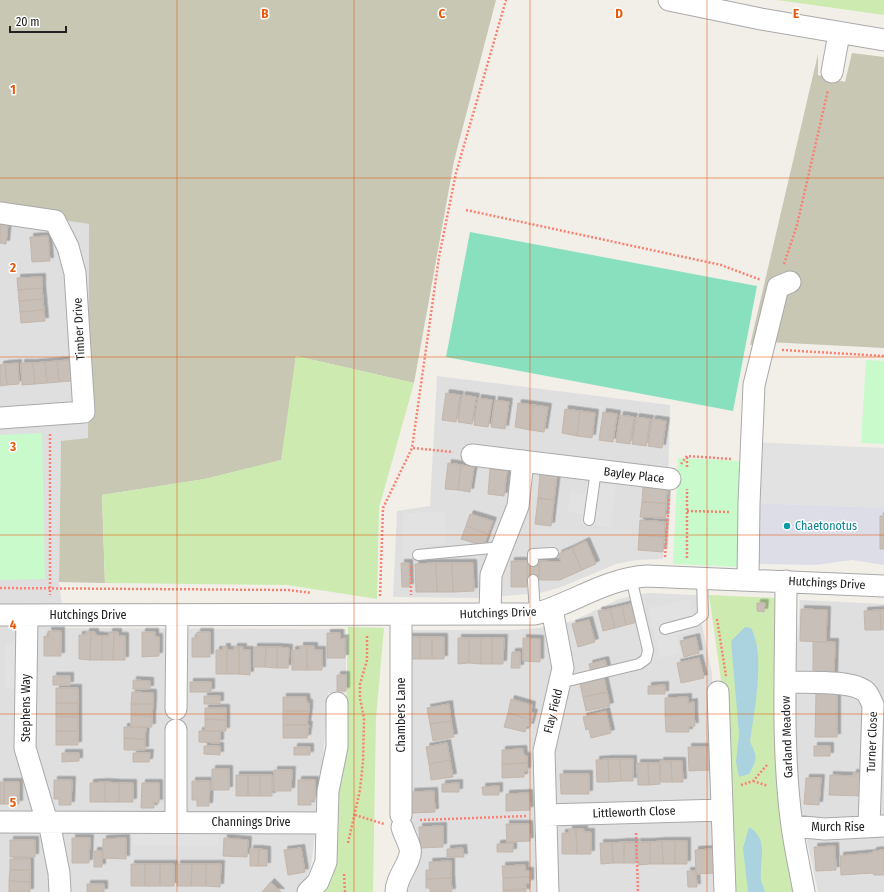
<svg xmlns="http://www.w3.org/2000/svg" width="884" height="892" font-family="'Fira Sans Condensed',sans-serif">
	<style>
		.residential { fill: #e0dfdf }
		.construction { fill: #c7c7b4 }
		.grass { fill: #cdebb0 }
		.park { fill: #c8facc }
		.pitch { fill: #88e0be }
		.parking { fill: #e2e2e2 }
		.plaza { fill: #dddde8 }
		.water { fill: #aad3df }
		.building { fill: #c7bfb8; stroke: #c4b6ab; filter: url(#shadow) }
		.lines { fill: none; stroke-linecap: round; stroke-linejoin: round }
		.service-casing { stroke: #a9a9a9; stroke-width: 12 }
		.minor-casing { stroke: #a9a9a9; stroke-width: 23 }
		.path { stroke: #fa8072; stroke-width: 2.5; stroke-dasharray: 2 2; stroke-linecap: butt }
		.service { stroke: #fff; stroke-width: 10 }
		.minor { stroke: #fff; stroke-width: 21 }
		.grid { fill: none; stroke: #e8590c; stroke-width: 1; stroke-opacity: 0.55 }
		.culture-dot { fill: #0f9aa8; stroke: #fff; stroke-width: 1.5 }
		.labels { text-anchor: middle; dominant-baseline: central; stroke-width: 3; stroke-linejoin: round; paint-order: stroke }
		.street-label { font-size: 12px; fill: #222; stroke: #fff }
		.culture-label { font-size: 12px; fill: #0d838f; stroke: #fff; text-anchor: start }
		.grid-label { font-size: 13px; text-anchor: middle; font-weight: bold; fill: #e8590c; stroke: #fff; stroke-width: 3; stroke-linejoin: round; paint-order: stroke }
	</style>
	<defs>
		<filter id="shadow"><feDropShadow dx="3.5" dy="-3.5" stdDeviation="0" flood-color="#0004"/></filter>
	</defs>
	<rect width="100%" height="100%" fill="#f2efe9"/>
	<path class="residential" d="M0 211 89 224 88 438 61 442 59 582 65 628 346 629V693H328L321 786 311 866 309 873 298 892H0Z
		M437 376 670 405 668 489 663 559 637 560 616 564 561 587 541 593 476 598 393 597 397 511 430 506Z
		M647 593 696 595 712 674 718 845 722 892H400L407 630H512L539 628 573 621 619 599Z
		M800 600 884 604V892H818L797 795 794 688Z"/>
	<path class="construction" d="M0 0H496L454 161 414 383 296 356 282 460 205 479 102 495 105 583 59 582 61 441 88 438 89 224 0 211Z
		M852 53 884 57V348L768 342 750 345 818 54V75L845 82Z"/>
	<path class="grass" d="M777 0H884V15Z
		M296 356 414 383 379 508 377 599 287 585 105 583 102 495 205 479 281 460Z
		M709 595 778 598 796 892H732L723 694Z
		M348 627 384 628 376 718 373 892H319L334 788 345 752Z"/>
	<path class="park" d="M866 360 884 361V444L861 443Z
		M42 433 45 579 0 580V435Z
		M678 458 742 461 740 567 673 564Z"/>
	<path class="pitch" d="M470 232 757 286 733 411 446 357Z"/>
	<path class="parking" d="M748 442 884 448V508L749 503Z
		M586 482 616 486 611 527 581 524 582 514 568 512 570 492 585 494Z
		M446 512V544L425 545V558H403V513Z
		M689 599 696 630 676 635 680 653 660 658 648 608Z
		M5 643 19 644V688H5Z
		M133 829 219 830 218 846 133 845Z"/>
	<path class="plaza" d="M757 503 884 508V516H880V548L884 549V565L852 560 816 565 756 564Z"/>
	<path class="water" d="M745 627 751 628C766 655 754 712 750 742 758 757 757 760 749 774L739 777 736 762 739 734 731 641Z
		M749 827C770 840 759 860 761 880 762 884 764 888 765 892H748L743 848Z"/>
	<path class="building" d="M0 222 8 223 6 244 0 243Z
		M48 236 50 261 32 262 30 237Z
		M42 277V288L18 290 17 278Z
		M42 288 43 299 19 301 18 290Z
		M43 299 44 310 20 312 19 301Z
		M44 310 45 321 21 323 20 312Z
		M69 360 71 381 59 382 57 361Z
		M57 361 59 382 47 383 45 362Z
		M45 362 47 383 35 384 33 363Z
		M18 363 19 384 7 385 5 364Z
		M21 363H33L35 384 22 385Z
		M5 364 7 385 0 386V365Z
		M446 393 460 395 456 422 442 420Z
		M462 395 476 397 472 424 458 422Z
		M478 398 492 400 488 427 474 425Z
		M495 400 509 402 505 429 491 427Z
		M518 403 533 405 530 430 515 427Z
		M533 405 548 407 544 432 530 430Z
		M565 409 580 411 577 436 562 433Z
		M580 411 595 413 592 438 577 436Z
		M603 412 617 414 613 442 599 440Z
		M620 415 634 417 630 444 616 442Z
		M636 417 650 419 646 446 632 444Z
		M652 419 666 421 662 448 648 446Z
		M448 463 461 465 458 490 445 489Z
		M461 465 474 467 470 492 458 490Z
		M490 469 507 471 504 496 488 494Z
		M540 473 557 475 554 500 538 498Z
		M643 487 667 488 666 503 642 502Z
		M538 498 554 500 551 526 535 524Z
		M642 502 666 503 665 518 640 517Z
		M470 514 493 521 488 534 466 526Z
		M880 516H884V549H880Z
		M640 520 665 522 664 537 639 535Z
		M466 526 488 534 484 546 461 539Z
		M639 535 664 537 663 552 638 550Z
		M586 541 596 564 582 570 572 548Z
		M572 548 582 570 560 580H539V561L560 562 561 561 558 554Z
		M511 561H527V587H511Z
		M527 561H539V580H527Z
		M401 563H409L410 587H402Z
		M436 563H452L453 592H437Z
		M436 563 437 592H416L415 564Z
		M452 563H473L474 591 453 592Z
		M633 603 638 622 626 625 622 606Z
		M757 603H765L764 612 757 611Z
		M622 606 626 625 615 628 610 609Z
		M610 609 615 628 603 631 598 611Z
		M801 609 827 610 826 642 800 641Z
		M880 610 881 630H865L864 611Z
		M880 610H884V629L881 630Z
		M589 620 595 642 578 647 572 624Z
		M48 631H61V656H44V636L49 637Z
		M86 632H91L90 660 79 659V635H86Z
		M91 632H95V635L102 636V660H90Z
		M109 632H114L113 660H102V636H109Z
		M114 632H118V636H125V660H113Z
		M142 632H155V637H159V656L142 657Z
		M197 632H210V657H192V638H197Z
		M327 633H340V639L345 638V658H327Z
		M408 637H420V659H408Z
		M420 637H432V659H420Z
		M432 637H444V659H432Z
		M696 637 699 653 684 657 680 641Z
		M458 638H469V663L458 664Z
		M469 638H481V664L469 663Z
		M481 638H492V664H481Z
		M492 638H504L503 664H492Z
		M523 638 540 639V662L523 661Z
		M813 642H835L834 677H813Z
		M300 646H307V670H292V650H300Z
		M307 646H314V650H322V670H307Z
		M223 647H227V674H216V650H223Z
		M234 647H239V674H227V650H234Z
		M239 647H243V650H250V675L239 674Z
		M254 647H266L265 667H254Z
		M266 647H277V668L265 667Z
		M277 647 289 648 288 668H277Z
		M512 652H520V668H511Z
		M699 658 704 678 681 683 677 663Z
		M605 660 607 668 591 673 589 664Z
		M337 675H346V691H337Z
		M53 676H70V685H53Z
		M604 678 607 692 583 697 580 684Z
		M133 680 150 681V689H133Z
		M190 682H211V692H190Z
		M665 685V694H648V686Z
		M56 688H78V703H56Z
		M132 692 153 693V704H131Z
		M607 692 610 706 586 711 583 697Z
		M816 692 837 693V737H815Z
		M204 696H220V704H204Z
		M283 697H306L307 703H309V711H283Z
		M688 697V703L694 702V714L665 715V698Z
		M511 699 532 705 531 712 534 713 532 720 508 713Z
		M56 703H78V717H56Z
		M131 704H153L152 716 131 715Z
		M449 704 451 721 430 724 427 708Z
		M205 708H226V720L205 719Z
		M283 711H309L307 725H283Z
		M606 711 611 733 591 738 589 729 586 730 583 717Z
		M508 713 532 720 530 727 527 726 525 732 504 727Z
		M694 714 695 726H689V732H666L665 715Z
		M131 715 152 716V727H131Z
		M56 717H78V731H56Z
		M205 719 226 720V731H205Z
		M451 721 454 737 433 741 430 724Z
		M283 725H309L307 738H283Z
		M124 727H146L145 739 124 738Z
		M56 731H78V745H56Z
		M199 731H220V743L199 742Z
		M124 738 145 739V750H124Z
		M447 743 450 760 429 764 426 747Z
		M204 746H220V755L204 754Z
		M814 746H830V756H814Z
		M294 747H310V755H294Z
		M688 747H709L710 770 689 771Z
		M523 749 524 756H527V763L502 764V750Z
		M62 753H79V761L62 762Z
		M133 753H150L149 762H133Z
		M608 759 609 782H597L596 760Z
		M608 759H620L621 781 609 782Z
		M620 759H633V781H621Z
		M450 760 453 777 431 780 429 764Z
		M660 761H671L672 782H661Z
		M671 761H682L683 782H672Z
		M527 763V771H524V777L502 778V764Z
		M637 763H648L649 785H638Z
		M648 763H659L660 784 649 785Z
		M212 769H229V790H212Z
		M274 770H292L291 791H274Z
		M853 773 865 774 864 796 829 795 830 775 853 776Z
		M560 774H589V794H561Z
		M236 775H248V796H236Z
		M248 775H260V796H248Z
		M260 775H272V796H260Z
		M806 778H821L819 805 804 804Z
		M54 780H72L71 805H59V799H54Z
		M298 780H315V800H311V805H298Z
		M192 781H210L209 806H197V800H192Z
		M0 782H4V804H0Z
		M4 782H19V804H4Z
		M105 782V802H90V783Z
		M105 782 119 783V802H105Z
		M119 783H133V802H119Z
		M142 783H159V803L154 802V808H141Z
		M459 783V792H442V784Z
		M499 786V795H483L482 787Z
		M434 791 435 812 412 813 411 792Z
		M529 793 530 810 506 811V794Z
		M506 824H529L530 841 507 842Z
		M443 826V847L420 848 419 827Z
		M569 829H576L577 854H562V833H569Z
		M576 829H584V832H591V854H577Z
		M72 838H90L89 863H72Z
		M126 838V859L103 858V839Z
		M224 838 248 840 247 857 223 856Z
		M10 840H35V857H10Z
		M662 841H675V864H663Z
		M662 841 663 864H650V842Z
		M675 841H687V864H675Z
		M624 842H635L636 863H624Z
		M624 842V863H613L612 843Z
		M637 842H650V864L638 865Z
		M513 843V852H497V844Z
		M600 843H612L613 863 601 864Z
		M835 846 836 870 816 871 814 847Z
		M301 848 305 872 288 875 284 850Z
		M463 848 464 857H447V849Z
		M250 849H259L258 866H250Z
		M259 849 267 850V866H258Z
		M713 849 714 873 696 874 695 850Z
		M884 850V875H874L873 873 841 875 840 856 873 853V851Z
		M94 851H102V867H94Z
		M10 859H30V870H10Z
		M451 861V878L426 879V870H430L429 862Z
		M131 864H145V886H131Z
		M145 864H160V886H145Z
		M160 864H174V886H160Z
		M177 864H192L191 886H177Z
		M192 864H206V886H191Z
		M206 864H221L220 887 206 886Z
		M525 865V871H530V877L503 878 502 866Z
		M10 870H30V882L9 881Z
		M687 871H696L697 887H688Z
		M530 877V883H526V889L503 890V878Z
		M451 878 452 892H430V888H426V879Z
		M9 881 30 882V892H9Z
		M271 882 281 892H262Z
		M87 884H104V892H87Z
		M526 889V892H503V890Z"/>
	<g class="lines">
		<defs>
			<path id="service" d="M589 520 596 470
				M418 555 502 547
				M533 561V554L553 553
				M533 580 535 614
				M665 629 695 621 703 615 702 578
				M560 683 639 664 646 659 648 650 631 578"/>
			<path id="minor" d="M669 0 761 19 884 40
				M832 72 839 34
				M0 213 55 221 68 247 75 273 84 412 0 418
				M472 455 670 479
				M748 580 749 503 754 385 778 287 790 282
				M786 581C786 662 781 746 792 826 795 848 800 870 804 892
				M490 614 491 575 518 506 523 461
				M0 615 535 614C573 603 607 578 647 576L884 586
				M27 616 25 748 47 822
				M785 682C804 683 852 679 866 692 869 695 871 701 873 705L869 827
				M718 692 725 892
				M176 709 177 615
				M401 815V615
				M546 815 722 810
				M0 822 326 823
				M49 822 59 873 60 892
				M176 822V730
				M792 826 825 829 884 826
				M308 892 318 882 326 862 328 791 337 747V703
				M396 892C396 876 413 861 410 848 408 841 404 834 402 827
				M548 892 544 751 563 668 552 609"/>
		</defs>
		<use href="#service" class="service-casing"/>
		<use href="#minor" class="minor-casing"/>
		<path class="path" d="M466 210 721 265 761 280
			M784 264 797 225 828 90
			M782 350 884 356
			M50 434V595
			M413 448 453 452
			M687 457V468
			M681 464 687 456 732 459
			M687 511 730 512
			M665 557 669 498
			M687 558V489
			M411 566V595
			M0 588 288 590 311 593
			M380 596 383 508 412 448 439 257 456 173 506 0
			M717 619 726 676
			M753 781 768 786
			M741 785 753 781 767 765
			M355 815 384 824
			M420 820 527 816
			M636 833 638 892
			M348 843 360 790 363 762 364 718 360 698V684L367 660V634
			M344 874 345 892"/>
		<use href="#service" class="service"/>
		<use href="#minor" class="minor"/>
	</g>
	<path class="grid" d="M177 0V892M354 0V892M530 0V892M707 0V892M0 178H884M0 357H884M0 535H884M0 714H884"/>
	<circle class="culture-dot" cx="787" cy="526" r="4"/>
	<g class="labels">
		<g class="street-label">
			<text transform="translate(79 329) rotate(-93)">Timber Drive</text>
			<text transform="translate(634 475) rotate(7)">Bayley Place</text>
			<text transform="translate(827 583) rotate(3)">Hutchings Drive</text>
			<text transform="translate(498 613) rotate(-2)">Hutchings Drive</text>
			<text x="88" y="615">Hutchings Drive</text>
			<text transform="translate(26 708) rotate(-90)">Stephens Way</text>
			<text transform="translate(553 711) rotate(-76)">Flay Field</text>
			<text transform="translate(401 715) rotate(-90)">Chambers Lane</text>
			<text transform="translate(787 737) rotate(-92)">Garland Meadow</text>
			<text transform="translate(872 742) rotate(-88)">Turner Close</text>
			<text transform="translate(634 812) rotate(-2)">Littleworth Close</text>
			<text x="251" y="822">Channings Drive</text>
			<text x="838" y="827">Murch Rise</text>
		</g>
		<g class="culture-label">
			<text x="795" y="526">Chaetonotus</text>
		</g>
	</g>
	<g class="grid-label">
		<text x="265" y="18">B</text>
		<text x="442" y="18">C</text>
		<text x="619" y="18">D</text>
		<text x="796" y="18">E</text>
		<text x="13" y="94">1</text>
		<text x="13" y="272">2</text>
		<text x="13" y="451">3</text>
		<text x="13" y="629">4</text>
		<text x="13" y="807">5</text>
	</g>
	<path d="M10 26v6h56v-6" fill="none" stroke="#222222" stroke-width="2"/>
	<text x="16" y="26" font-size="12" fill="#222222" stroke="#ffffff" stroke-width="3" paint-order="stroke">20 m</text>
</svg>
